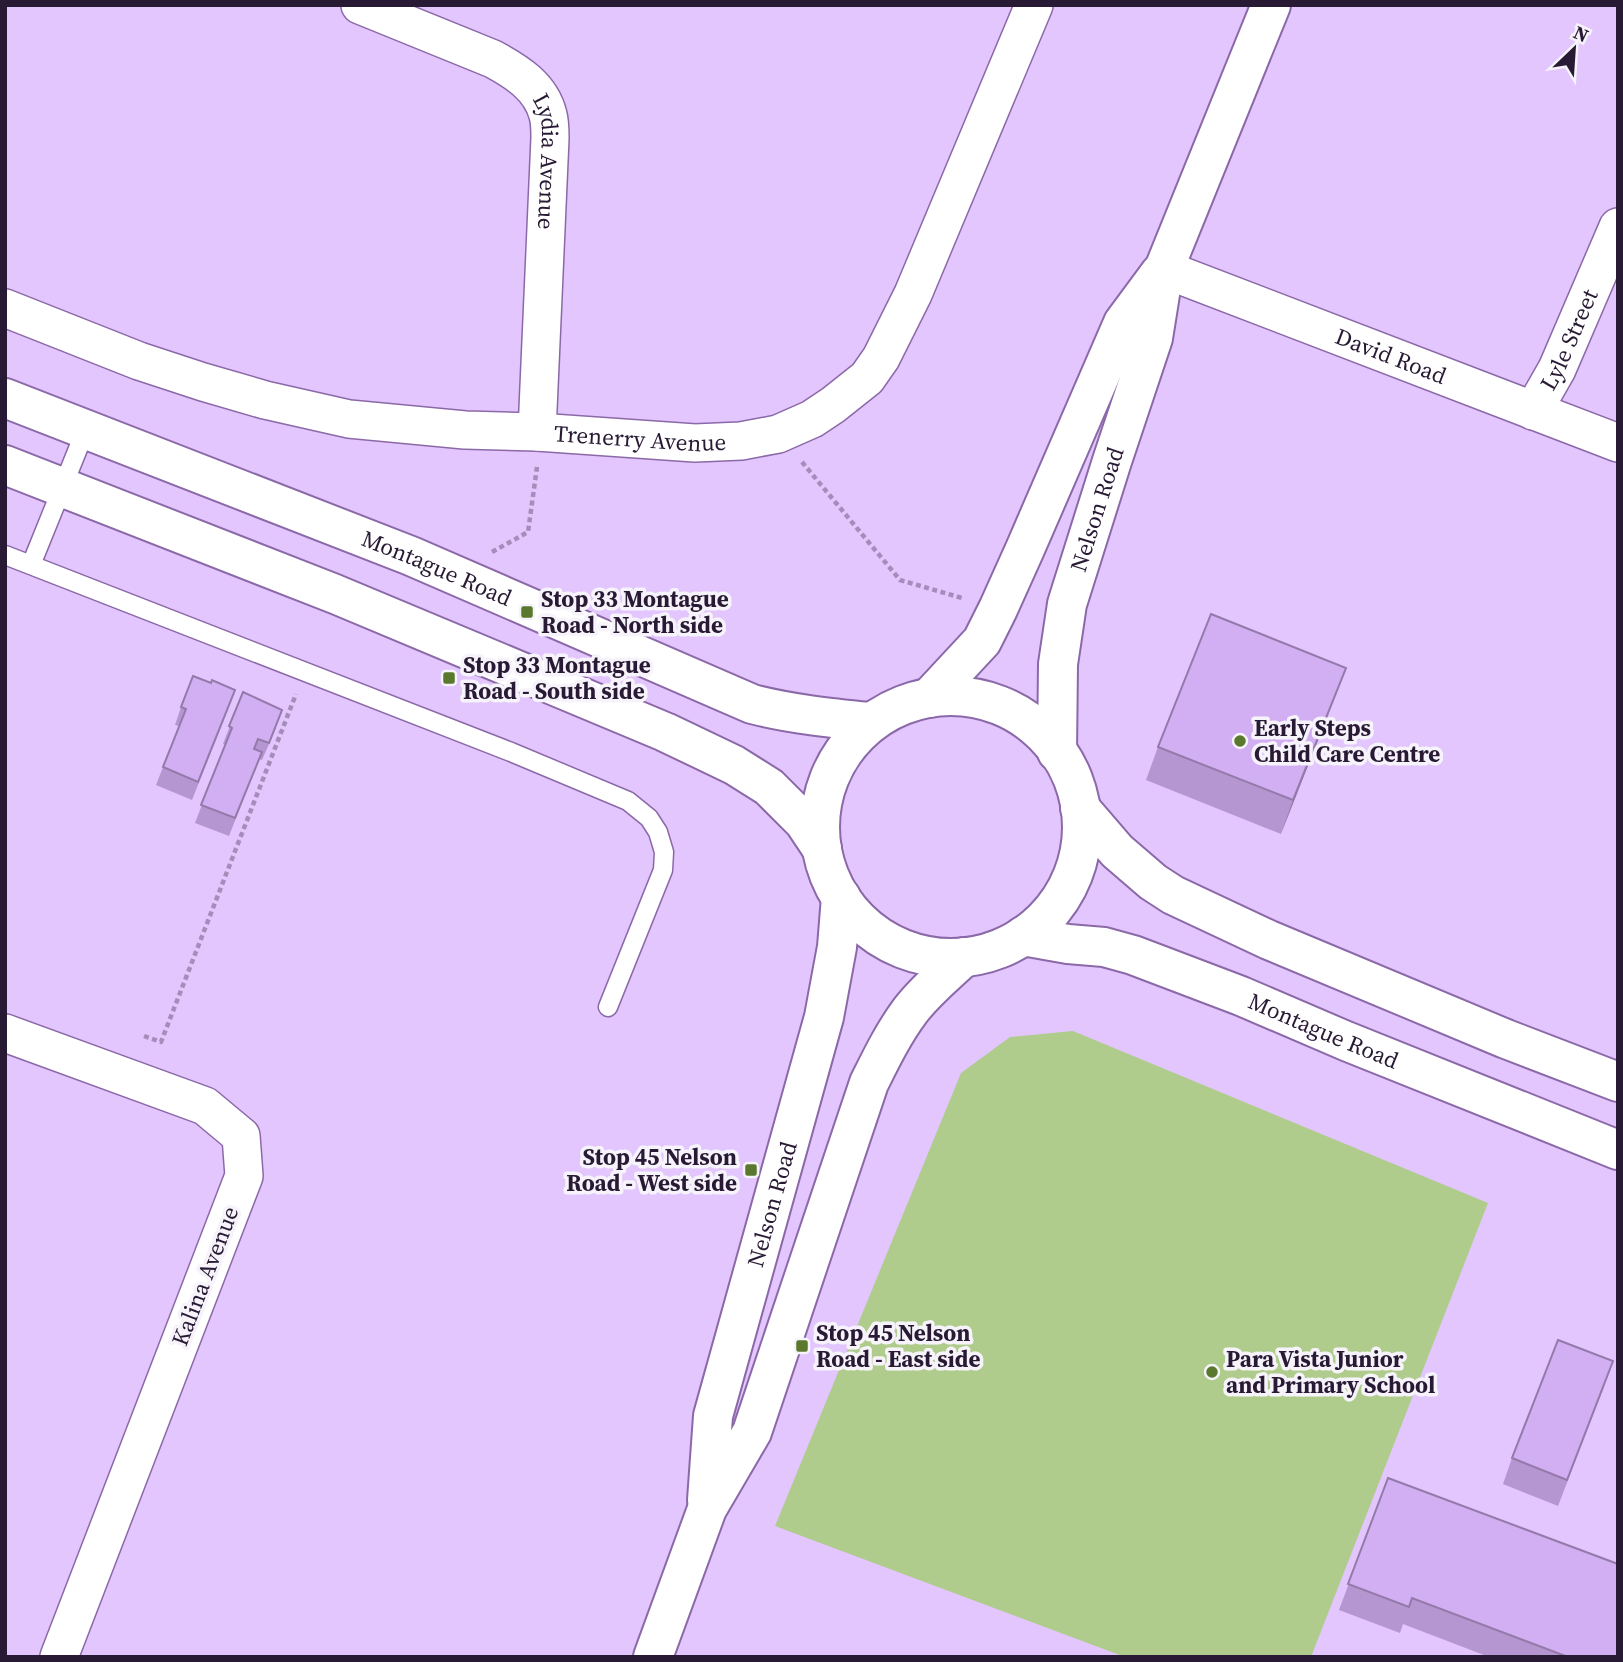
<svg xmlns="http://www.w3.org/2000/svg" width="1623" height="1662" font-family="'Source Serif 4',serif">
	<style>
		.pitch { fill: #afcc8d }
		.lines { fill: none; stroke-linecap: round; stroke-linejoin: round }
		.lane-casing { stroke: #8b69a8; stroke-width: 21 }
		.street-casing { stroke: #8b69a8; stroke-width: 40 }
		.secondary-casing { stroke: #8b69a8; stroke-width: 42 }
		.path { stroke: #a48dba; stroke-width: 4.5; stroke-dasharray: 5 3.5; stroke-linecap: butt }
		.lane { stroke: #fff; stroke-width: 18 }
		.street { stroke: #fff; stroke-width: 37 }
		.secondary { stroke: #fff; stroke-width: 38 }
		.wall { fill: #b596d0 }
		.shaded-wall { fill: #937aa9 }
		.building { fill: #d2aef2; stroke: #937aa9; stroke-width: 2 }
		.poi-dot { fill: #5a792e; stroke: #f6f3fa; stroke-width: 2.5 }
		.labels { text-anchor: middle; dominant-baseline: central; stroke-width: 7; stroke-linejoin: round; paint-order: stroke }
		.street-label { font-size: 23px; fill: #281a34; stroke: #f6f3fa }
		.poi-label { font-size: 23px; font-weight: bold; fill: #281a34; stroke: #f6f3fa; text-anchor: start }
	</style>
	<rect width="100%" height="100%" fill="#e2c6fd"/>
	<path class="pitch" d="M1073 1031 1488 1203 1311 1657H1125L775 1526 961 1073 1010 1037Z"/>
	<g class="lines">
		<defs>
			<path id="lane" d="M5 555 511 752 628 801 649 818 658 832 664 852 663 870 608 1007
				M31 565 86 429"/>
			<g id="street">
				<path id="s1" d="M360 5 493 59C517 72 541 87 548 115 550 122 550 130 550 138L537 432"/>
				<path id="s2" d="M1164 269 1618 443"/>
				<path id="s3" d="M5 308 139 361 203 382 265 400 349 419 465 430 537 432 695 443 741 441 778 434 812 419 833 405 867 378 881 358 913 294 1034 5"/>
				<path id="s4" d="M1533 411 1557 369 1618 227"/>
				<path d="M5 1033 205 1106 241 1136 244 1176 59 1657"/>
			</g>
			<g id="secondary">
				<path id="s5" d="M5 398 411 556 752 704C791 714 830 718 870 722"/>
				<path d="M5 465 335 594 665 732 734 765 769 787 804 822 822 849"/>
				<circle cx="951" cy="827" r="131"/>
				<path d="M929 698 982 641 998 609 1025 549 1123 323 1160 273"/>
				<path id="s6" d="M1057 752 1058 664 1067 604 1112 461 1153 338 1164 269 1271 5"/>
				<path d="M1080 808 1117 851 1153 882 1173 895 1269 940 1506 1039 1618 1082"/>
				<path id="s7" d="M1023 936 1068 944 1104 947 1133 955 1241 996 1346 1041 1618 1150"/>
				<path id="s8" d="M707 1500 713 1416 824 1017 837 947 841 897"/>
				<path d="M653 1657 707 1509 752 1432 869 1083C881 1059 893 1034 910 1011 925 991 946 974 964 957"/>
			</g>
		</defs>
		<use href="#lane" class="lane-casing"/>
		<use href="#street" class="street-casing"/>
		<use href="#secondary" class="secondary-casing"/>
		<path class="path" d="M802 462 900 580 962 598
			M492 552 528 532 537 467
			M144 1036 161 1042 296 694"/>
		<use href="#lane" class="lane"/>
		<use href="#street" class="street"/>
		<use href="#secondary" class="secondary"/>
	</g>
	<path class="wall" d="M243 692 276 728 262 760 259 759 229 836 195 823 225 745 223 744Z
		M1333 702 1281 834 1146 780 1158 747Z
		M181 707H229L192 800 156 785 179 726 175 725Z
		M1604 1387 1558 1506 1503 1484 1512 1458Z
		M1388 1478 1618 1657H1489L1403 1624 1400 1633 1339 1610Z"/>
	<path class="shaded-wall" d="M1346 668 1333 702 1281 834 1293 800Z"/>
	<path class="building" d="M1211 614 1346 668 1293 800 1158 747Z
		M193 676 211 683 212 680 235 690 198 782 163 767 186 709 181 707Z
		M243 692 282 710 269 743 258 739 254 749 262 752 235 818 201 805 232 728 229 726Z
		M1558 1340 1613 1361 1567 1480 1512 1458Z
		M1388 1478 1618 1564V1657H1568L1412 1598 1409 1607 1348 1584Z"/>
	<g class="poi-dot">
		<rect x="520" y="605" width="14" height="14" rx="3.5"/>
		<rect x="442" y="671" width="14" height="14" rx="3.5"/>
		<circle cx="1240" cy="741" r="7"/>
		<rect x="744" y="1163" width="14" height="14" rx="3.5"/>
		<rect x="795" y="1339" width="14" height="14" rx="3.5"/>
		<circle cx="1212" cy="1372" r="7"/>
	</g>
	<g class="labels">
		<g class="street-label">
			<text stroke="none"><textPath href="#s1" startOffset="271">Lydia Avenue</textPath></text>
			<text stroke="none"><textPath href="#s4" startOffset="80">Lyle Street</textPath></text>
			<text stroke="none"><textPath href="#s2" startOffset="243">David Road</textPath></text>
			<text stroke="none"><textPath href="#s3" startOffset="654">Trenerry Avenue</textPath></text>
			<text stroke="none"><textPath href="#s6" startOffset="248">Nelson Road</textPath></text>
			<text stroke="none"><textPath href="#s5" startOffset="464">Montague Road</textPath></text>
			<text stroke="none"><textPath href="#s7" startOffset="317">Montague Road</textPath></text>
			<text stroke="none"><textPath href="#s8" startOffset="304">Nelson Road</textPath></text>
			<text transform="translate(205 1276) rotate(-69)">Kalina Avenue</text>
		</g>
		<g class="poi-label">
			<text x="541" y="599">Stop 33 Montague<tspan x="541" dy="26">Road - North side</tspan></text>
			<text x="463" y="665">Stop 33 Montague<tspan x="463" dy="26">Road - South side</tspan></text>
			<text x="1254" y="728">Early Steps<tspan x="1254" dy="26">Child Care Centre</tspan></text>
			<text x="737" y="1157" text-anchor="end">Stop 45 Nelson<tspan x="737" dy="26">Road - West side</tspan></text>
			<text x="816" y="1333">Stop 45 Nelson<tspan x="816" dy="26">Road - East side</tspan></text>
			<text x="1226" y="1359">Para Vista Junior<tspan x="1226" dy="26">and Primary School</tspan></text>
		</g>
	</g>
	<rect width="1623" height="1662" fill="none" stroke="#281a34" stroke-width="14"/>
	<g transform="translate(1574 49) rotate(25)" stroke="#f6f3fa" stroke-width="5" paint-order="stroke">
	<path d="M0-5L12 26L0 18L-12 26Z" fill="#281a34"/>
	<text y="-10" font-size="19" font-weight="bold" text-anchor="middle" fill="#281a34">N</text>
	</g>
</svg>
